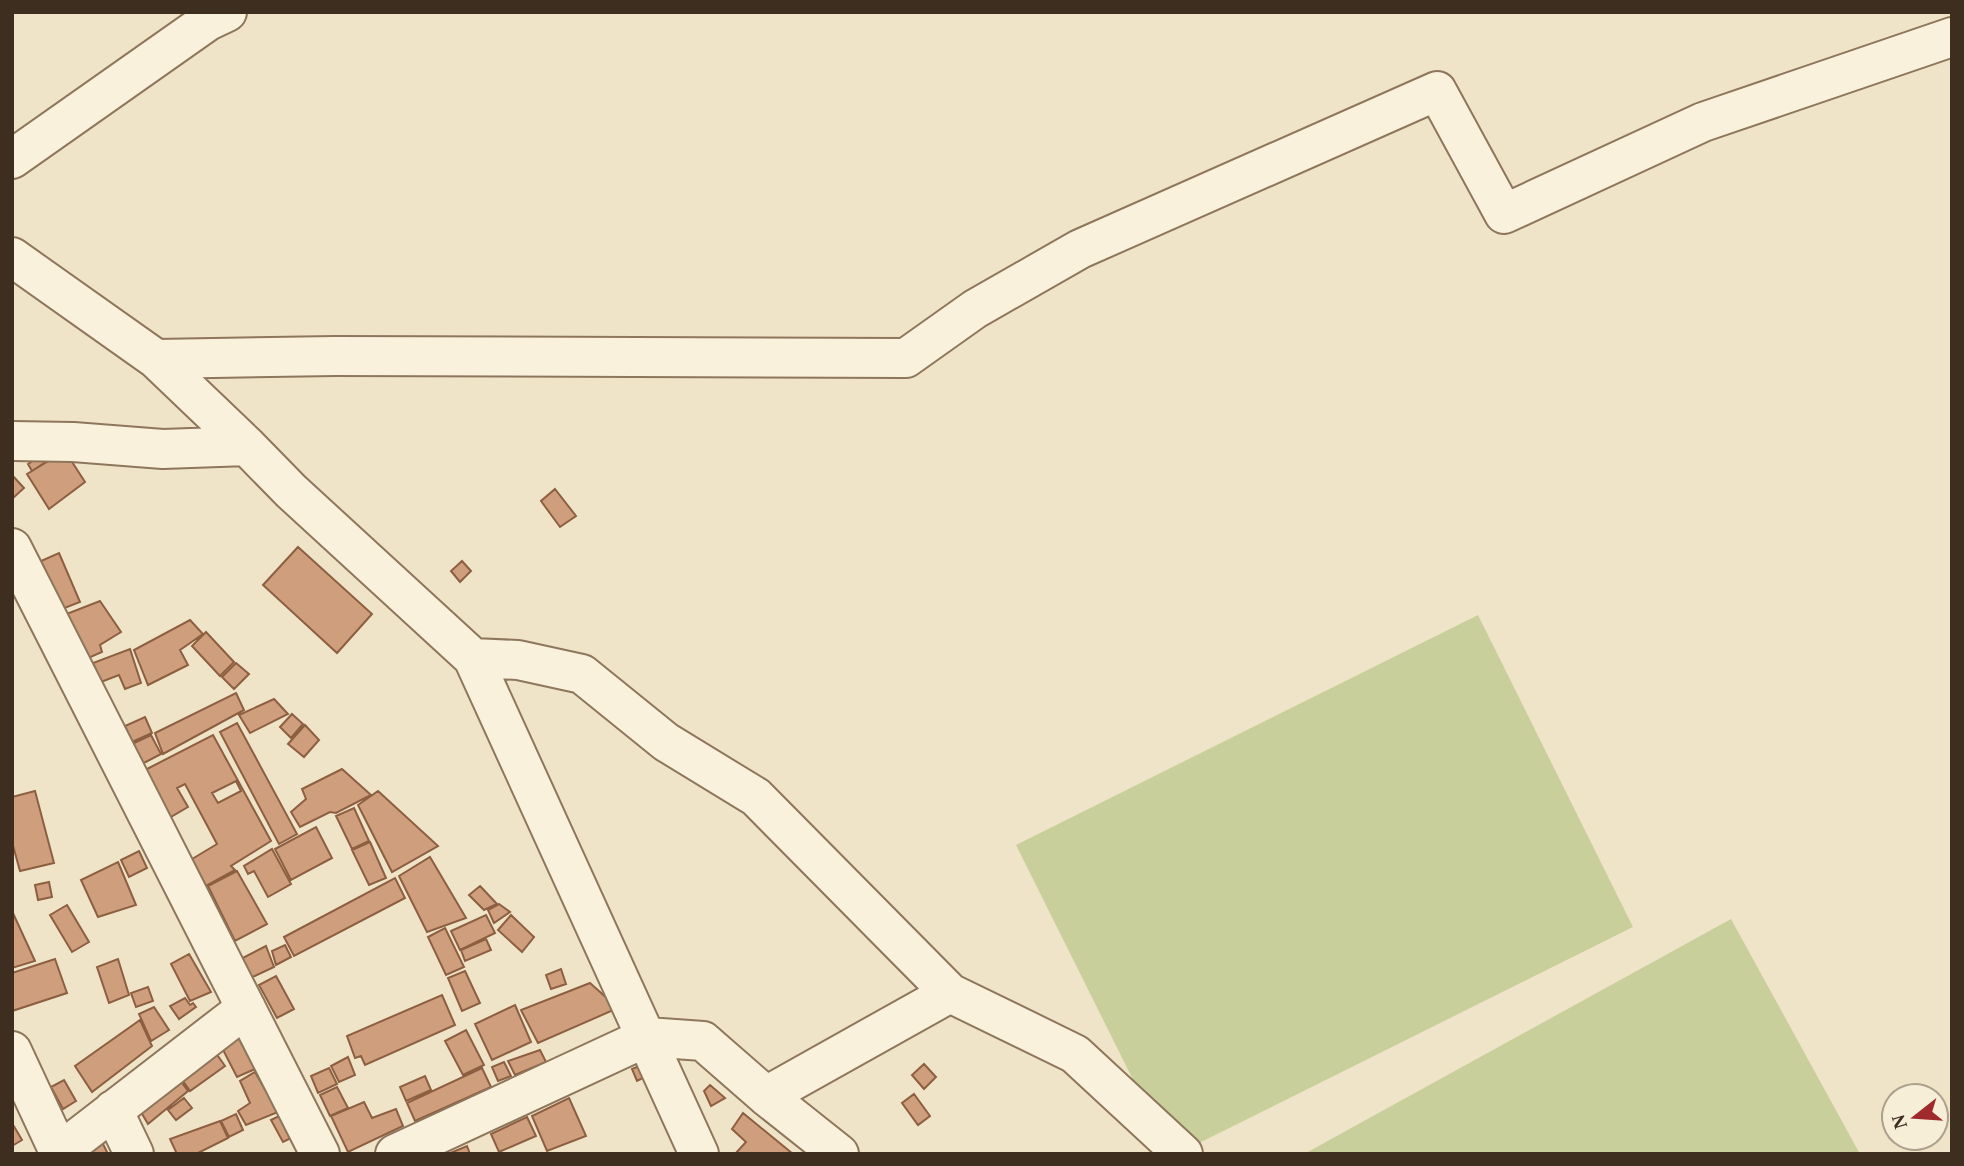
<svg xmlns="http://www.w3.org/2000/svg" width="1964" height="1166" font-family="'Times New Roman',serif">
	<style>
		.pitch { fill: #c9cf9b }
		.building { fill: #cf9f7d; stroke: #8d5f41; stroke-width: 2; fill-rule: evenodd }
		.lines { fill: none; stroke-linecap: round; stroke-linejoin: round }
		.street-casing { stroke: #8d765c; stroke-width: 42 }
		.street { stroke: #faf1dc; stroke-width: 38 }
	</style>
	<rect width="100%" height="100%" fill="#f0e4c8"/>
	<path class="pitch" d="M1478 615 1633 927 1177 1154H1170L1016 845Z
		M1731 919 1860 1154H1304Z"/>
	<path class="building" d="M65 451 85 482 49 509 27 474Z
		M42 455 47 461 32 471 28 464Z
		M12 475 24 488 12 499Z
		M555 489 576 516 560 527 541 501Z
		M298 547 372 614 337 653 263 585Z
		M59 553 80 602 62 609 41 561Z
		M462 561 471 571 460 582 451 571Z
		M100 601 121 632 100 645 102 652 86 659 64 615Z
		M190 620 203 634 180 650 188 665 148 685 134 650Z
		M206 632 234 662 220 676 192 646Z
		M130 649 141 683 125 689 119 675 101 682 93 663Z
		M236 663 249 674 234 689 222 677Z
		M236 693 244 710 163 754 155 733Z
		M274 699 288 714 250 733 239 715Z
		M292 714 303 724 291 738 280 727Z
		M145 717 152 733 132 742 125 726Z
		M237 723 297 834 279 844 220 732Z
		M305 725 319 740 304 757 288 744Z
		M151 735 161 754 142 764 132 744Z
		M213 735 271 841 231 866 235 870 206 886 192 859 217 844 185 784 177 788 188 807 169 818 145 770ZM236 781 241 791 218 803 212 793Z
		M342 769 371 795 336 813 330 812 300 827 291 812 306 799 302 789Z
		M35 791 54 863 20 871 12 842V797Z
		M378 791 438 846 392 872 358 805Z
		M354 808 369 841 352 849 336 816Z
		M316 827 332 858 291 880 275 849Z
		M370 842 386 878 369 885 352 850Z
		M272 849 291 884 268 897 254 871 248 874 244 866Z
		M139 851 147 868 129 877 121 860Z
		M430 857 466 918 427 932 399 876Z
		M118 862 136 905 98 917 81 880Z
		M237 871 267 924 235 941 208 886Z
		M395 878 405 898 294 956 284 937Z
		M49 882 52 897 38 900 35 885Z
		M480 886 497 904 484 910 469 895Z
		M499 904 510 912 494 923 488 910Z
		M67 905 89 942 72 952 50 915Z
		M12 911 35 961 12 968Z
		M486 915 495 933 460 950 451 931Z
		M511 915 534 937 522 952 498 930Z
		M445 928 464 967 446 975 428 937Z
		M486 939 491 950 465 961 461 950Z
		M285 945 291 957 276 965 272 951Z
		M266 946 274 967 246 980 237 961Z
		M189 954 211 992 190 1001 171 964Z
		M55 959 67 993 12 1011V973Z
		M118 959 129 995 109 1003 97 967Z
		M561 969 566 984 551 989 546 975Z
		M465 971 480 1003 462 1011 448 978Z
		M276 976 294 1009 277 1018 259 985Z
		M590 983 618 1008 538 1043 521 1010Z
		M148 987 153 1001 136 1007 131 993Z
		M442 995 455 1025 365 1065 361 1056 355 1058 347 1036Z
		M185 998 190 1005 193 1003 196 1007 179 1019 170 1006Z
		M515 1005 531 1042 492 1060 475 1024Z
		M154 1007 169 1030 151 1041 139 1014Z
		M140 1020 152 1046 92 1092 75 1066Z
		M466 1030 484 1065 463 1075 445 1041Z
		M235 1031 255 1069 237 1077 220 1044Z
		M213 1049 225 1066 190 1091 178 1074Z
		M540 1050 546 1062 515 1075 508 1061Z
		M348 1057 355 1075 339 1082 331 1066Z
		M504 1062 511 1076 498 1081 492 1067Z
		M646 1063 651 1074 637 1081 632 1069Z
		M924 1064 936 1077 924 1089 912 1075Z
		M329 1068 337 1084 318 1093 311 1076Z
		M482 1068 491 1087 415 1121 407 1103Z
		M255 1072 278 1112 246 1125 238 1111 250 1103 240 1081Z
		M177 1076 188 1091 148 1124 138 1107Z
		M425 1076 431 1090 406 1101 400 1087Z
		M64 1080 76 1101 63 1109 51 1087Z
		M710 1085 725 1098 711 1106 704 1091Z
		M337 1087 348 1108 330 1116 320 1095Z
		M914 1094 930 1116 918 1125 902 1103Z
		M184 1098 192 1108 176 1120 168 1110Z
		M569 1098 586 1136 547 1151 532 1116Z
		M364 1102 372 1118 396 1109 403 1126 348 1152 331 1116Z
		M743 1113 793 1154H735L746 1142 732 1129Z
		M236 1114 243 1130 229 1137 221 1121Z
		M281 1115 293 1137 283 1142 271 1120Z
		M527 1117 536 1136 499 1152 491 1134Z
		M220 1121 228 1138 196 1154H177L170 1139Z
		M12 1123 22 1140 12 1146Z
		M99 1136 108 1154H77Z
		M467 1146 470 1154H448Z"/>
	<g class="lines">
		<defs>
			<path id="street" d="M12 159 208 21 227 12
				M12 257 156 359 247 446 291 491 473 658 699 1154
				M156 359 335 356 906 358 975 309 1080 249 1437 91 1504 214 1703 122 1952 37
				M12 441 73 442 163 449 247 446
				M12 548 320 1154
				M473 658 518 660 582 674 666 742 756 797 950 993 1075 1054 1183 1154
				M12 1051 59 1152
				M766 1096 950 993
				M113 1110 134 1154
				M57 1154 246 1008
				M395 1154 647 1037 703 1041 766 1096 839 1154"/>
		</defs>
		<use href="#street" class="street-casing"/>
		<use href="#street" class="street"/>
	</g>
	<rect width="1964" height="1166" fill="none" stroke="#3d2e20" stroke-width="28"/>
	<g transform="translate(1915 1117) rotate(253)"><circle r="33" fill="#f7eed8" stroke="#ada18e" stroke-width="2"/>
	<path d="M0-5L12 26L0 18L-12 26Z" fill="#9e2a2b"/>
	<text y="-10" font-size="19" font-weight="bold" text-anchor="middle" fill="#3d2e20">N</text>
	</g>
</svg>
